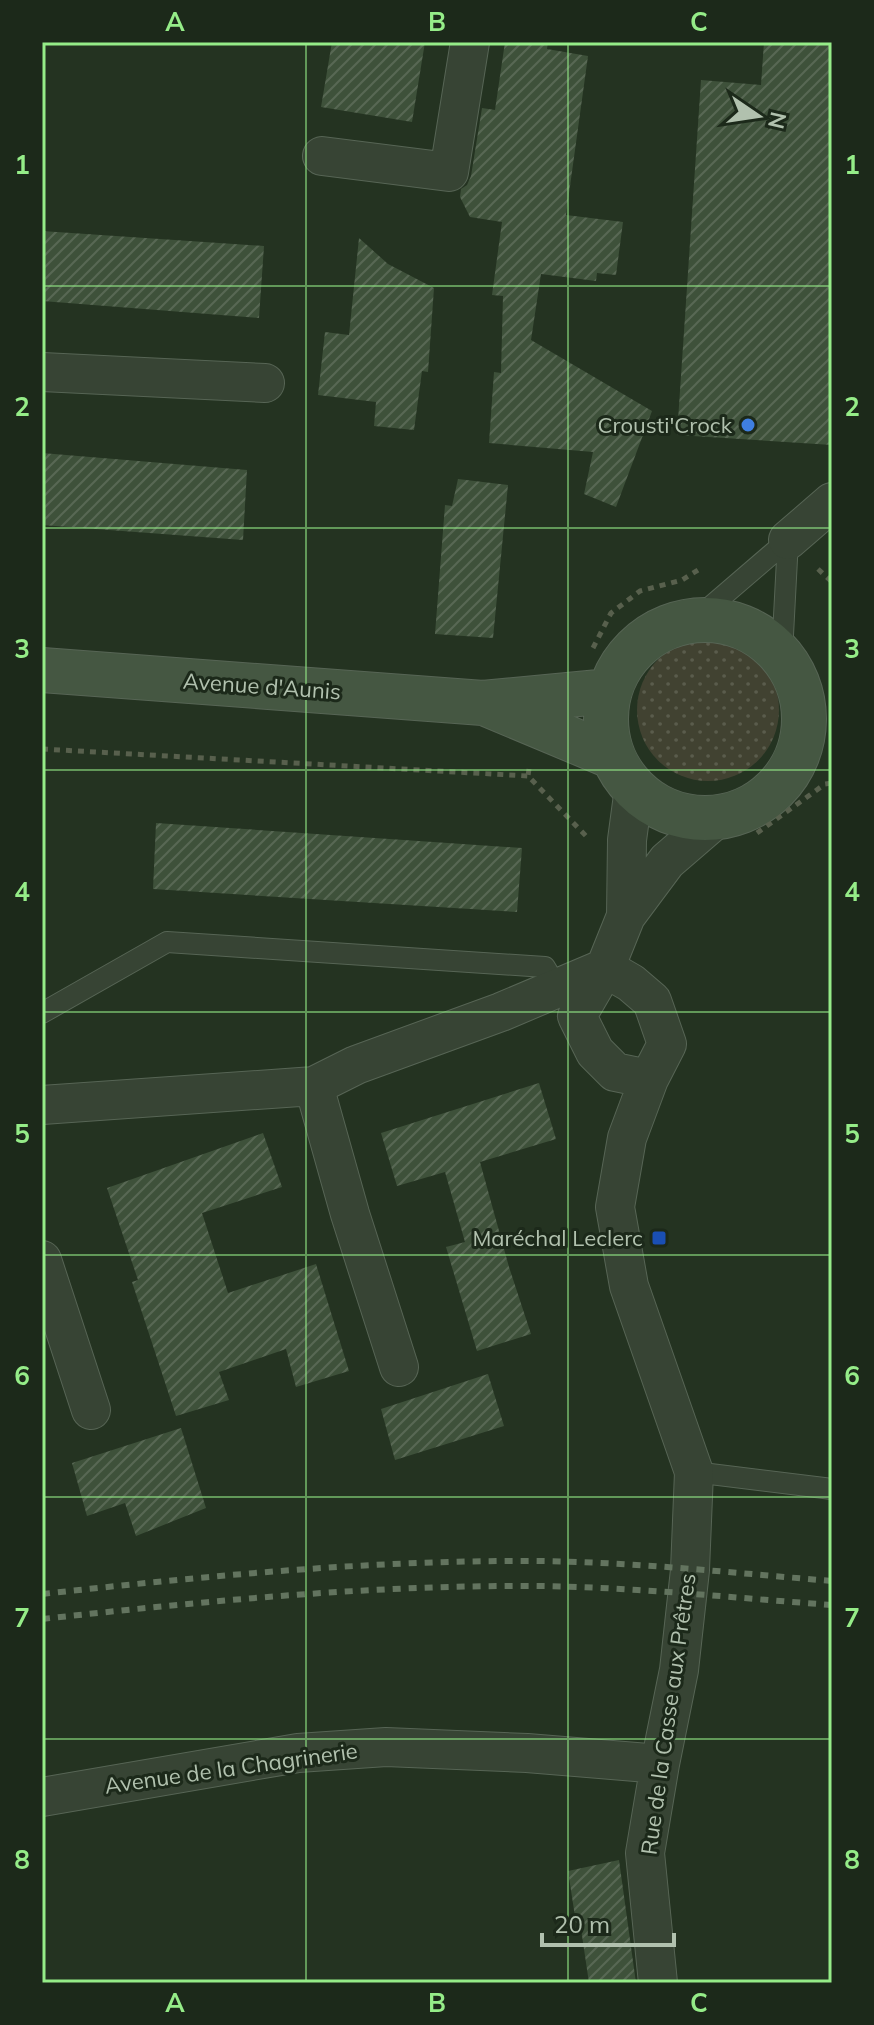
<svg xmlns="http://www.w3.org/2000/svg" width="874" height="2025" font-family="Mulish,sans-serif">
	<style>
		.grass { fill: url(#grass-dots) }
		.building { fill: url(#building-hatch) }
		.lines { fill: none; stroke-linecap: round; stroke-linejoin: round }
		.lane-casing { stroke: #576555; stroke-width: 22 }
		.street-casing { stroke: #576555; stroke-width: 40 }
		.secondary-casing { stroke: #576555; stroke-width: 46 }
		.path { stroke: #58604d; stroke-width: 5; stroke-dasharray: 6 6; stroke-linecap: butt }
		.lane { stroke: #374434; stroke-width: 20 }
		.street { stroke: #374434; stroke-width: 38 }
		.secondary { stroke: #455742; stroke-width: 44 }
		.rail { stroke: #63745f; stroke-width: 6; stroke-dasharray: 8 8; stroke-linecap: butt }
		.grid { fill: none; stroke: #95ec88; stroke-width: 2; stroke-opacity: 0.55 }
		.shop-dot { fill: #3f7fe0; stroke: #1c291a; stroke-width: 3 }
		.transit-dot { fill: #1a4fb4; stroke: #1c291a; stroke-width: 3 }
		.labels { text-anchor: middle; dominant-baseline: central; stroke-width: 6; stroke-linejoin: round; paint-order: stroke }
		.poi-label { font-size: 22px; fill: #b1c1ae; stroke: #1c291a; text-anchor: end }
		.street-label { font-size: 22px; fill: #b1c1ae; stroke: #1c291a }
		.neatline { fill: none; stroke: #95ec88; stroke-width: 3 }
		.grid-label { font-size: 26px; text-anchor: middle; font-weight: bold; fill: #95ec88 }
	</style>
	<defs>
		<pattern id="grass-dots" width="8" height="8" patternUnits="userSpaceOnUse" patternTransform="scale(2)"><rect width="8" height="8" fill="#414231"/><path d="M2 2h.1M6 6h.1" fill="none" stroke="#5a5c4c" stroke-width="1.8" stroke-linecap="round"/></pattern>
		<pattern id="building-hatch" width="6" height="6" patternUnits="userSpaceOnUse" patternTransform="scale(2)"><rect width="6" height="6" fill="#3e513a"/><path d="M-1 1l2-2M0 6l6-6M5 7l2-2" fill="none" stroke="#586854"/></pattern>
	</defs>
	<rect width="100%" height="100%" fill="#243321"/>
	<path class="grass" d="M637 710a71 71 0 1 1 142 0a71 71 0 1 1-142 0Z"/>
	<path class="building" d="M332 42H425L412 122 321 107Z
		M505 42H548L547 49 588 56 566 215 623 222 616 275 597 273 596 281 541 274 531 340 652 411 616 507 584 494 593 452 489 443 494 372 501 373 503 296 492 295 502 222 470 217 460 197 461 189 467 185 471 176 482 108 495 110Z
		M764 42H832V445L677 435 701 80 761 85Z
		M42 231 264 246 259 318 42 301Z
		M359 238 388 264 434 288 428 372 422 371 414 430 374 426 376 402 318 395 325 332 349 335Z
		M42 453 247 470 243 540 42 525Z
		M458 479 508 485 493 638 435 634 445 505 452 506Z
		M156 823 522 848 517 912 153 889Z
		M539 1083 556 1139 480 1162 509 1267 531 1334 477 1351 446 1247 465 1242 445 1172 397 1186 381 1133Z
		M263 1133 282 1187 202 1213 228 1293 316 1264 349 1371 296 1387 286 1349 219 1372 229 1400 176 1416 132 1282 138 1280 107 1188Z
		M488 1374 504 1426 395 1460 381 1409Z
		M181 1428 206 1508 136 1536 125 1503 87 1516 72 1463Z
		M619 1860 636 1983H589L580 1922 576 1923 568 1871Z"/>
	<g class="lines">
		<defs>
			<path id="lane" d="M696 619 788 540
				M782 654 788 540
				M42 1013 167 942 545 967 558 989
				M694 1472 832 1489"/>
			<path id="street" d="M322 156 449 172 470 42
				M42 372 265 383
				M788 540 832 502
				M626 916 627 840 634 788
				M605 968 631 983 652 1001 667 1044 649 1079 627 1138 615 1207 629 1286 694 1472 690 1570 679 1670 660 1764 645 1853 658 1983
				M649 1079 615 1072 595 1052 577 1016 605 968 626 916 667 861 718 817
				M314 1086 350 1214 399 1367
				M42 1105 314 1086 356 1065 501 1012 605 968
				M42 1260 91 1410
				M42 1797 298 1753 386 1747 527 1753 660 1764"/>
			<path id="secondary" d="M606 719a99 99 0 1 1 198 0a99 99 0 1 1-198 0Z
				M42 670 483 703 610 691
				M489 705 613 757"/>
		</defs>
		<use href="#lane" class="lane-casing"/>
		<use href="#street" class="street-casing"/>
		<use href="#secondary" class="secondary-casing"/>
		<path class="path" d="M818 569 832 582
			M593 648 611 613 640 591 682 580 698 570
			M42 749 528 776
			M529 769 528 776 586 836
			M757 833 825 784 832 783"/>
		<use href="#lane" class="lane"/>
		<use href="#street" class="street"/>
		<use href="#secondary" class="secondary"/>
		<path class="rail" d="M42 1594C206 1576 371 1560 536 1561 635 1562 734 1573 832 1581
			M42 1619C206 1601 371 1585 536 1586 635 1587 734 1598 832 1605"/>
	</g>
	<path class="grid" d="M306 42V1983M568 42V1983M42 286H832M42 528H832M42 770H832M42 1012H832M42 1255H832M42 1497H832M42 1739H832"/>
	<circle class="shop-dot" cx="748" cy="425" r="8"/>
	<rect class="transit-dot" x="651" y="1230" width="16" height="16" rx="4"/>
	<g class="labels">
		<g class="poi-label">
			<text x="732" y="425">Crousti'Crock</text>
			<text x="643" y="1238">Maréchal Leclerc</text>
		</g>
		<g class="street-label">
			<text transform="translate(262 686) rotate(4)">Avenue d'Aunis</text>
			<text transform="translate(668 1714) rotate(-82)">Rue de la Casse aux Prêtres</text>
			<text transform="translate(231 1768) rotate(-8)">Avenue de la Chagrinerie</text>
		</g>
	</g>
	<rect width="874" height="2025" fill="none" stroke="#1c291a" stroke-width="88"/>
	<g transform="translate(758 116) rotate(103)" stroke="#1c291a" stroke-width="6" paint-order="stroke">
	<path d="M0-6L14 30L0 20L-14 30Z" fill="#b1c1ae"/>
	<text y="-12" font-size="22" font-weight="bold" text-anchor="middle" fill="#b1c1ae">N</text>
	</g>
	<path d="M542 1933v12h132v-12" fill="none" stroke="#b1c1ae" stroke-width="4"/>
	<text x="554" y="1933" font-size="24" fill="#b1c1ae" stroke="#1c291a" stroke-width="6" paint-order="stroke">20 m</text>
	<rect x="44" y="44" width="786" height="1937" class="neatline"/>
	<g class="grid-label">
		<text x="175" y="31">A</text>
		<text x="437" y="31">B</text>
		<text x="699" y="31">C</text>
		<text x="22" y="174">1</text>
		<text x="852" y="174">1</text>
		<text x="22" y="416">2</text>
		<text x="852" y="416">2</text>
		<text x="22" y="658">3</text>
		<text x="852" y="658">3</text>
		<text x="22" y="901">4</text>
		<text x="852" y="901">4</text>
		<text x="22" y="1143">5</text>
		<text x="852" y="1143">5</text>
		<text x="22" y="1385">6</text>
		<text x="852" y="1385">6</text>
		<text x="22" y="1627">7</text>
		<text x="852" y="1627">7</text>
		<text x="22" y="1869">8</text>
		<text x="852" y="1869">8</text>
		<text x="175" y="2012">A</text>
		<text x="437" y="2012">B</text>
		<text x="699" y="2012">C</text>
	</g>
</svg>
